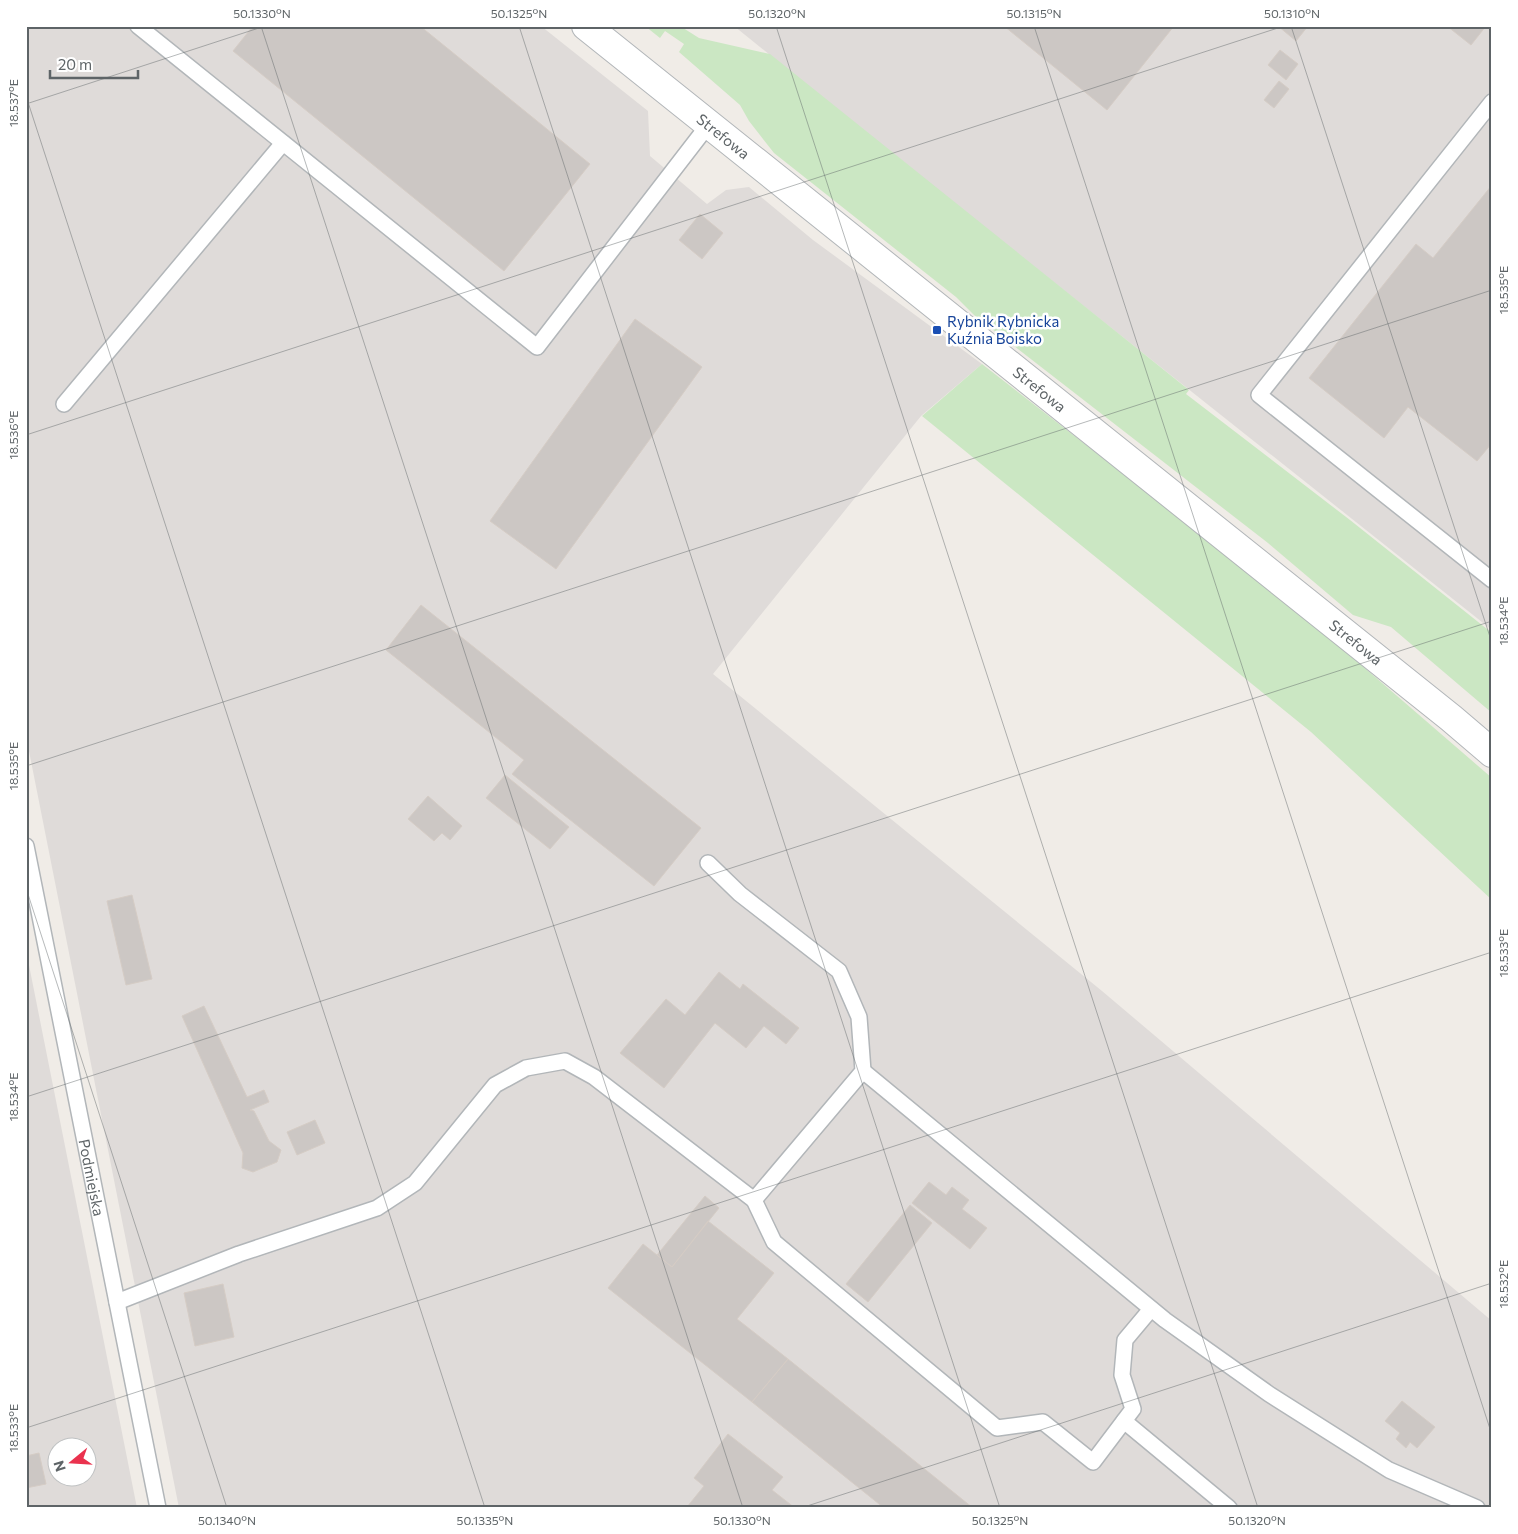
<svg xmlns="http://www.w3.org/2000/svg" width="1518" height="1534" font-family="Commissioner,sans-serif">
	<style>
		.industrial { fill: #dfdbd9; fill-rule: evenodd }
		.green { fill: #cbe7c3 }
		.building { fill: #ccc7c4; stroke: #d5ccc5 }
		.lines { fill: none; stroke-linecap: round; stroke-linejoin: round }
		.service-casing { stroke: #b2b6b9; stroke-width: 18 }
		.tertiary-casing { stroke: #b2b6b9; stroke-width: 30 }
		.service { stroke: #fff; stroke-width: 15 }
		.tertiary { stroke: #fff; stroke-width: 28 }
		.ticks { fill: none; stroke: #5e6467; stroke-width: 1; stroke-opacity: 0.45 }
		.transit-dot { fill: #1a4fb4; stroke: #fff; stroke-width: 2 }
		.labels { text-anchor: middle; dominant-baseline: central; stroke-width: 5; stroke-linejoin: round; paint-order: stroke }
		.street-label { font-size: 15px; fill: #5e6467; stroke: #fff }
		.transit-label { font-size: 15px; fill: #164399; stroke: #fff; text-anchor: start }
		.neatline { fill: none; stroke: #5e6467; stroke-width: 2 }
		.ticks-label { font-size: 12px; text-anchor: middle; fill: #5e6467 }
	</style>
	<rect width="100%" height="100%" fill="#f0ece7"/>
	<path class="industrial" d="M26 26H541L648 111 650 156 707 204 726 190 749 187 813 240 982 364 921 416 713 674 1102 991 1492 1321V1508H179L26 736Z
		M734 26H1492V630L920 176Z
		M26 950 137 1508H26ZM58 1446H88V1476H58Z"/>
	<path class="green" d="M645 26H680L699 38 770 54 1189 390 1186 394 1350 520 1492 633V713L1391 627 1353 615 1268 543 974 315 956 297 774 153 749 121 740 105 679 52 684 44 665 31 660 38Z
		M982 364 1293 606 1492 778V900L1311 732 922 416Z"/>
	<path class="building" d="M253 26H420L590 164 504 271 233 51Z
		M1004 26H1174L1107 110Z
		M1278 26H1308L1296 41Z
		M1447 26H1486L1471 45Z
		M1280 50 1298 64 1286 80 1268 65Z
		M1279 81 1289 89 1274 108 1264 100Z
		M1492 185V443L1477 461 1408 407 1384 438 1309 378 1416 244 1433 258Z
		M700 214 723 233 702 259 679 240Z
		M635 319 702 367 556 569 490 521Z
		M421 605 701 828 654 886 512 774 524 760 386 650Z
		M505 775 569 827 550 849 486 798Z
		M428 796 462 826 450 840 442 833 434 841 408 819Z
		M132 895 152 979 126 985 107 901Z
		M719 972 740 989 743 984 799 1028 786 1044 764 1026 746 1048 715 1023 664 1088 620 1053 666 999 685 1015Z
		M204 1006 247 1097 264 1090 269 1102 250 1110 254 1111 269 1141 281 1150 277 1162 253 1172 242 1168 243 1153 182 1016Z
		M315 1120 325 1143 297 1155 287 1132Z
		M929 1182 946 1195 952 1187 969 1200 962 1209 987 1228 970 1249 912 1203Z
		M705 1196 719 1208 672 1267 657 1255Z
		M910 1205 932 1223 868 1302 846 1284Z
		M708 1221 774 1273 737 1319 788 1359 752 1402 608 1288 643 1244 672 1267Z
		M223 1284 234 1337 195 1346 184 1293Z
		M788 1359 973 1508H884L752 1402Z
		M1402 1401 1435 1427 1417 1448 1410 1442 1406 1448 1396 1439 1400 1433 1385 1421Z
		M728 1434 783 1477 772 1490 795 1508 687 1507 704 1486 694 1478Z
		M39 1453 46 1484 26 1488V1456Z"/>
	<g class="lines">
		<defs>
			<g id="service">
				<path d="M138 26 537 347 709 124"/>
				<path d="M1492 102 1259 395 1492 580"/>
				<path d="M64 404 283 143"/>
				<path id="s1" d="M26 846 158 1508"/>
				<path d="M708 863 740 894 839 971 859 1017 863 1071 754 1200"/>
				<path d="M863 1071 1165 1320 1269 1394 1389 1470 1477 1508"/>
				<path d="M117 1302 239 1254 377 1208 415 1183 495 1085 526 1068 565 1061 594 1077 754 1200 774 1242 997 1428 1043 1422 1093 1462 1133 1409 1122 1375 1125 1340 1151 1309"/>
				<path d="M1124 1421 1229 1508"/>
			</g>
			<g id="tertiary">
				<path id="s2" d="M586 26 1451 718 1492 753"/>
			</g>
		</defs>
		<use href="#service" class="service-casing"/>
		<use href="#tertiary" class="tertiary-casing"/>
		<use href="#service" class="service"/>
		<use href="#tertiary" class="tertiary"/>
	</g>
	<path class="ticks" d="M261 26 743 1508M519 26 1000 1508M776 26 1258 1508M1034 26 1492 1435M1291 26 1492 643M26 96 485 1508M26 104 265 26M26 435 1284 26M26 766 1492 290M26 888 227 1508M26 1097 1492 621M26 1428 1492 952M801 1508 1492 1283"/>
	<rect class="transit-dot" x="932" y="325" width="10" height="10" rx="2.5"/>
	<g class="labels">
		<g class="street-label">
			<text stroke="none"><textPath href="#s2" startOffset="176">Strefowa</textPath></text>
			<text stroke="none"><textPath href="#s2" startOffset="581">Strefowa</textPath></text>
			<text stroke="none"><textPath href="#s2" startOffset="986">Strefowa</textPath></text>
			<text stroke="none"><textPath href="#s1" startOffset="338">Podmiejska</textPath></text>
		</g>
		<g class="transit-label">
			<text x="947" y="321">Rybnik Rybnicka<tspan x="947" dy="17">Kuźnia Boisko</tspan></text>
		</g>
	</g>
	<rect width="1518" height="1534" fill="none" stroke="#ffffff" stroke-width="55"/>
	<g transform="translate(72 1462) rotate(252)"><circle r="24" fill="#ffffff" stroke="#bfc1c2"/>
	<path d="M0-4L9 19L0 12L-9 19Z" fill="#ea324e"/>
	<text y="-8" font-size="14" font-weight="bold" text-anchor="middle" fill="#5e6467">N</text>
	</g>
	<path d="M50 70v8h88v-8" fill="none" stroke="#5e6467" stroke-width="2.5"/>
	<text x="58" y="70" font-size="15" fill="#5e6467" stroke="#ffffff" stroke-width="4" paint-order="stroke">20 m</text>
	<rect x="28" y="28" width="1462" height="1478" class="neatline"/>
	<g class="ticks-label">
		<text x="262" y="18">50.1330°N</text>
		<text x="519" y="18">50.1325°N</text>
		<text x="777" y="18">50.1320°N</text>
		<text x="1034" y="18">50.1315°N</text>
		<text x="1292" y="18">50.1310°N</text>
		<text transform="translate(14 103) rotate(-90)" y="4">18.537°E</text>
		<text transform="translate(1504 290) rotate(-90)" y="4">18.535°E</text>
		<text transform="translate(14 435) rotate(-90)" y="4">18.536°E</text>
		<text transform="translate(1504 621) rotate(-90)" y="4">18.534°E</text>
		<text transform="translate(14 766) rotate(-90)" y="4">18.535°E</text>
		<text transform="translate(1504 953) rotate(-90)" y="4">18.533°E</text>
		<text transform="translate(14 1097) rotate(-90)" y="4">18.534°E</text>
		<text transform="translate(1504 1284) rotate(-90)" y="4">18.532°E</text>
		<text transform="translate(14 1428) rotate(-90)" y="4">18.533°E</text>
		<text x="227" y="1525">50.1340°N</text>
		<text x="485" y="1525">50.1335°N</text>
		<text x="742" y="1525">50.1330°N</text>
		<text x="1000" y="1525">50.1325°N</text>
		<text x="1257" y="1525">50.1320°N</text>
	</g>
</svg>
